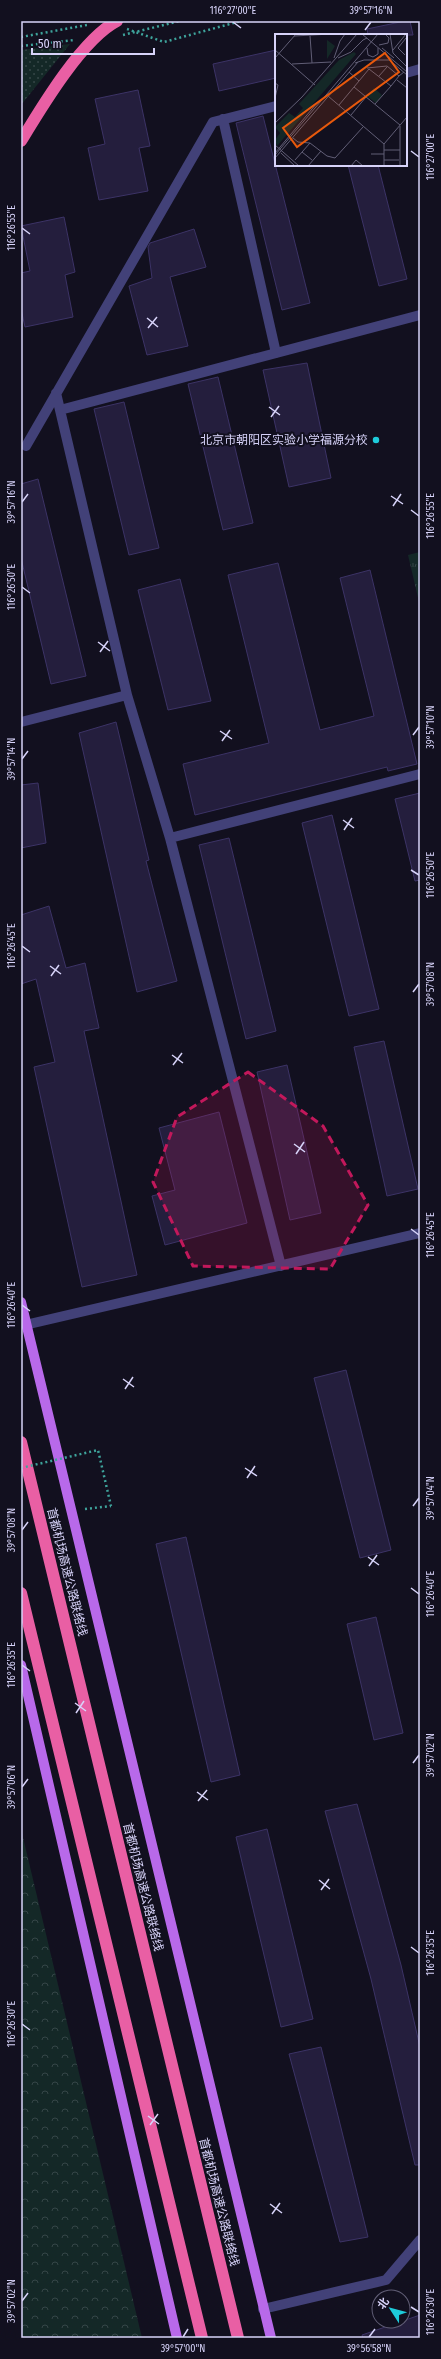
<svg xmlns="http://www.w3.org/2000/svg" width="441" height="2359" font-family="'Fira Sans Condensed','Noto Sans SC',sans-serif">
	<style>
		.grass { fill: url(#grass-dots) }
		.forest { fill: url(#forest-crowns) }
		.park { fill: url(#park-tufts) }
		.building { fill: #241e3d; stroke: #3c3366 }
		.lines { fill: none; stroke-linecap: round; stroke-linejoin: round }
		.path { stroke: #3ea39b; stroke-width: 2.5; stroke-dasharray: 2 3; stroke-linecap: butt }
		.minor { stroke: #424178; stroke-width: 10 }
		.major { stroke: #b869ea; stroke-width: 10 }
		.highway { stroke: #e95fa4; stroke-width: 12 }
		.path-bridge { stroke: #3ea39b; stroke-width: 2.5; stroke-dasharray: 2 3; stroke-linecap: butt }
		.marked { fill: #c2185b; fill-opacity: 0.2; stroke: #c2185b; stroke-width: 3; stroke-dasharray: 8 5; stroke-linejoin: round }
		.ticks { fill: none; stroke: #d7d3f9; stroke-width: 1.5 }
		.poi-dot { fill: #1ecbda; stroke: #12101f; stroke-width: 1.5 }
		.labels { text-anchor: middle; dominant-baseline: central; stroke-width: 4; stroke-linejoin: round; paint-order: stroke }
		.poi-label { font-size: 12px; fill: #d7d3f9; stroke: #12101f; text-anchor: end }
		.street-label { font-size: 12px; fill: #d7d3f9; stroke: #12101f }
		.inset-road { fill: none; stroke: #615e76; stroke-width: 1 }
		.view { fill: #e8590c; fill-opacity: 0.15; stroke: #e8590c; stroke-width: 2 }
		.inset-edge { fill: none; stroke: #d7d3f9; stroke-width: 2 }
		.neatline { fill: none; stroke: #d7d3f9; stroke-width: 1.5 }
		.ticks-label { font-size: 10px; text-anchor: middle; fill: #d7d3f9 }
	</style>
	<defs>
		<pattern id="grass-dots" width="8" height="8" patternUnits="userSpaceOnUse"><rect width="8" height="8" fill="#142827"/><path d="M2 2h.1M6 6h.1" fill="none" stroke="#354647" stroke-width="1.8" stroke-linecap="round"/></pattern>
		<pattern id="forest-crowns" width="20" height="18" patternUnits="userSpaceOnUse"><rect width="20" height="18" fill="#142827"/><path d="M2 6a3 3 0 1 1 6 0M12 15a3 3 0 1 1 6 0" fill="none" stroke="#354647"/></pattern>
		<pattern id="park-tufts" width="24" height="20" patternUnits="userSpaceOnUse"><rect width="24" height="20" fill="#142827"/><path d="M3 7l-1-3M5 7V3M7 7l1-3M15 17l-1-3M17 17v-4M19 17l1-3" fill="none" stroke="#354647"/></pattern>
	</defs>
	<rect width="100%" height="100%" fill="#12101f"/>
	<path class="grass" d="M70 44 21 105V50Z"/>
	<path class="forest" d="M21 1829 142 2338H21Z"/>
	<path class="park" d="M420 552V606L408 555Z"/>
	<path class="building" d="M405 21H410L413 35H368L367 29Z
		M276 50V78L219 91 213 64Z
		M138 90 150 146 139 148 148 191 99 200 88 148 105 144 95 99Z
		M263 116 310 303 282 310 236 123Z
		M348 165H378L407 279 379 286Z
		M64 217 75 272 65 275 73 317 25 327 21 309V273L30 271 21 226Z
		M194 229 206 267 170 277 188 346 147 355 129 286 152 278 148 247 150 243Z
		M307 363 331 478 289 487 263 370Z
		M218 377 253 523 223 530 188 384Z
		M124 402 159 548 129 555 94 409Z
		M38 479 86 676 51 684 21 558V484Z
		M278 563 320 730 374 716 340 578 370 570 417 764 388 771 387 767 195 815 183 764 269 743 228 575Z
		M180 579 211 701 168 710 138 590Z
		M116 722 149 860 146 861 177 981 137 992 79 733Z
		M38 783 46 843 21 848V785Z
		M420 793V880L415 881 395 799Z
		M332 815 379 1009 349 1016 302 823Z
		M229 838 276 1031 246 1039 199 845Z
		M49 906 66 968 85 963 99 1028 84 1031 137 1275 82 1287 34 1067 55 1062 36 979 21 984V915Z
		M384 1041 418 1189 387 1196 354 1047Z
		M287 1065 321 1213 290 1220 257 1072Z
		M219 1112 247 1223 165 1245 152 1196 175 1190 159 1128Z
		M346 1370 391 1550 360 1558 314 1378Z
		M186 1537 240 1775 211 1782 156 1544Z
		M376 1617 403 1733 374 1740 347 1624Z
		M357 1804 401 1965 420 2047V2165H415L371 1979 325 1811Z
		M267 1829 313 2019 281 2027 236 1837Z
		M321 2047 368 2237 340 2242 289 2054Z
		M420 2315V2338H363L362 2335Z"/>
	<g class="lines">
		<path class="path" d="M127 29 164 42 241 21
			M123 35 180 21
			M21 37 87 25
			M21 46 74 40
			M85 1509 111 1506"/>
		<path class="minor" d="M406 73 420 69
			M223 119 276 353
			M60 410 420 315
			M26 446 213 122 276 106
			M127 695 170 838 281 1266
			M21 722 127 695 56 393
			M170 838 420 774
			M25 1325 420 1233
			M263 2309 386 2280 420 2240"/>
		<path class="major" d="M21 1302 271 2338
			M21 1665 177 2338"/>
		<path class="highway" d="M21 141C41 108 82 39 117 21
			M21 1442 238 2338
			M21 1593 202 2338"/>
		<path class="path-bridge" d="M21 1468 98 1450 111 1506"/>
	</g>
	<path class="marked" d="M248 1072 323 1126 368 1205 330 1269 193 1266 153 1182 177 1117Z"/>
	<path class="ticks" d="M233 22 241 28M365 30 371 22M411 151 419 157M22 228 30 234M147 318 158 327M148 328 157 317M269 407 280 415M271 417 279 406M391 496 403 504M22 502 28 494M393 506 401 494M411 510 419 516M22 587 30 593M98 642 110 651M100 652 108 641M220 731 232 739M413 735 419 727M222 741 230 730M22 759 28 751M343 820 354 828M344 830 352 818M411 870 419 875M22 946 30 952M50 966 61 974M51 976 59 965M413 992 419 984M172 1055 183 1063M173 1065 182 1053M294 1144 305 1152M296 1154 304 1142M411 1229 419 1235M22 1305 30 1311M123 1379 134 1387M125 1389 133 1377M245 1468 257 1476M247 1478 255 1466M413 1506 419 1498M22 1530 28 1522M368 1557 379 1565M369 1566 377 1555M411 1588 419 1594M22 1665 30 1671M75 1703 86 1711M76 1713 84 1701M413 1763 419 1755M22 1787 28 1779M197 1792 208 1800M198 1801 207 1790M319 1880 330 1889M321 1890 329 1879M411 1947 419 1953M22 2024 30 2030M148 2116 159 2124M150 2125 158 2114M270 2204 282 2213M272 2214 280 2203M22 2301 28 2293M411 2307 419 2312M183 2337 188 2329M369 2337 375 2329"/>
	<circle class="poi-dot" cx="376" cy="440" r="4"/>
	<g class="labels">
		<g class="poi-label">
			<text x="368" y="440">北京市朝阳区实验小学福源分校</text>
		</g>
		<g class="street-label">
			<text transform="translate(67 1572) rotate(76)">首都机场高速公路联络线</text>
			<text transform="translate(143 1887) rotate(76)">首都机场高速公路联络线</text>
			<text transform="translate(219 2202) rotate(76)">首都机场高速公路联络线</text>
		</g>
	</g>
	<g transform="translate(275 34)">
		<rect width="132" height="132" fill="#12101f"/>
		<path d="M79 18 81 20 2 112 0 106 5 99 0 93 14 79 20 83 28 74 24 70 64 26Z" fill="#142827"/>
		<path d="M52 6 60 12 52 25ZM99 54 107 61 101 69 92 62Z" fill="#142827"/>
		<path class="inset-road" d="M87 0 132 38M115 0 118 19 132 33M19 2 56 0M35 2 37 29M104 11 113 9 114 4 110 0M92 14 93 21 98 23 103 20V14M107 14 119 24M0 16 40 51M118 16 131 0M130 21 123 14 131 4M0 24 21 0M59 24 65 7 70 0M63 24 76 18 88 6 92 4M80 29 89 26H115M118 29 132 41M17 30 56 28M92 34 112 32 124 42 129 38M94 35 116 52 124 42M74 38 84 47 94 35M104 42 112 33M122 46 132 54M0 49 3 51 0 64M79 53 125 91M53 62 109 110V132M100 70 116 52M64 71 84 47M76 81 91 63M0 89 27 63 82 0M125 92V132M18 104 23 108 35 109 52 122 60 124 88 93M109 110 132 83M0 111 24 132M109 116H125M27 118 37 126M0 119 42 69M6 119 20 132M96 120H109M0 121 103 0M0 124 83 28M20 126 35 109M109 126H124M33 132 46 117M76 132 81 126 88 132"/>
		<path class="view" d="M110 19 124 38 22 113 8 94Z"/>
		<rect width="132" height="132" class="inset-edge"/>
	</g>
	<rect width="441" height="2359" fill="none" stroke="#12101f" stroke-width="44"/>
	<g transform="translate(391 2309) rotate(306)"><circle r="19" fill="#12101f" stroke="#615e76"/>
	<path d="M0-3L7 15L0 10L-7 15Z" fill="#1ecbda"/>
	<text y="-6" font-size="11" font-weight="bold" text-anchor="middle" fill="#d7d3f9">北</text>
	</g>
	<path d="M32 48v6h122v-6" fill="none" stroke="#d7d3f9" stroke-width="2"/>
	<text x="38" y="48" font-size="12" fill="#d7d3f9" stroke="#12101f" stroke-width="3" paint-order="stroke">50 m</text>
	<rect x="22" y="22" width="397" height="2315" class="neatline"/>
	<g class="ticks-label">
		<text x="233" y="14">116°27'00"E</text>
		<text x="371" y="14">39°57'16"N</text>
		<text transform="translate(430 157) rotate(-90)" y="4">116°27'00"E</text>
		<text transform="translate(11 228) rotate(-90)" y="4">116°26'55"E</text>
		<text transform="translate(11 502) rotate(-90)" y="4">39°57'16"N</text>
		<text transform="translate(430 516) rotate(-90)" y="4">116°26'55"E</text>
		<text transform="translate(11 587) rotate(-90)" y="4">116°26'50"E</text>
		<text transform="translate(430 727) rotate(-90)" y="4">39°57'10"N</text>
		<text transform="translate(11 759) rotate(-90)" y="4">39°57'14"N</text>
		<text transform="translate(430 875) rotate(-90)" y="4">116°26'50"E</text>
		<text transform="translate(11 946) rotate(-90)" y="4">116°26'45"E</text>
		<text transform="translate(430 984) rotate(-90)" y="4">39°57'08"N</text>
		<text transform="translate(430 1235) rotate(-90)" y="4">116°26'45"E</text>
		<text transform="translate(11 1305) rotate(-90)" y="4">116°26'40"E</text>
		<text transform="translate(430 1498) rotate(-90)" y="4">39°57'04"N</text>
		<text transform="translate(11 1530) rotate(-90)" y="4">39°57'08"N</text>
		<text transform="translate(430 1594) rotate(-90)" y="4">116°26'40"E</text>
		<text transform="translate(11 1665) rotate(-90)" y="4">116°26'35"E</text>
		<text transform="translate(430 1755) rotate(-90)" y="4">39°57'02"N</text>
		<text transform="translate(11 1787) rotate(-90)" y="4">39°57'06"N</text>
		<text transform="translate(430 1953) rotate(-90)" y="4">116°26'35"E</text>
		<text transform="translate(11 2024) rotate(-90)" y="4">116°26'30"E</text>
		<text transform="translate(11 2301) rotate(-90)" y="4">39°57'02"N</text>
		<text transform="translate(430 2312) rotate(-90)" y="4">116°26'30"E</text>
		<text x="183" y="2352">39°57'00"N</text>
		<text x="369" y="2352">39°56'58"N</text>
	</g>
</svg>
